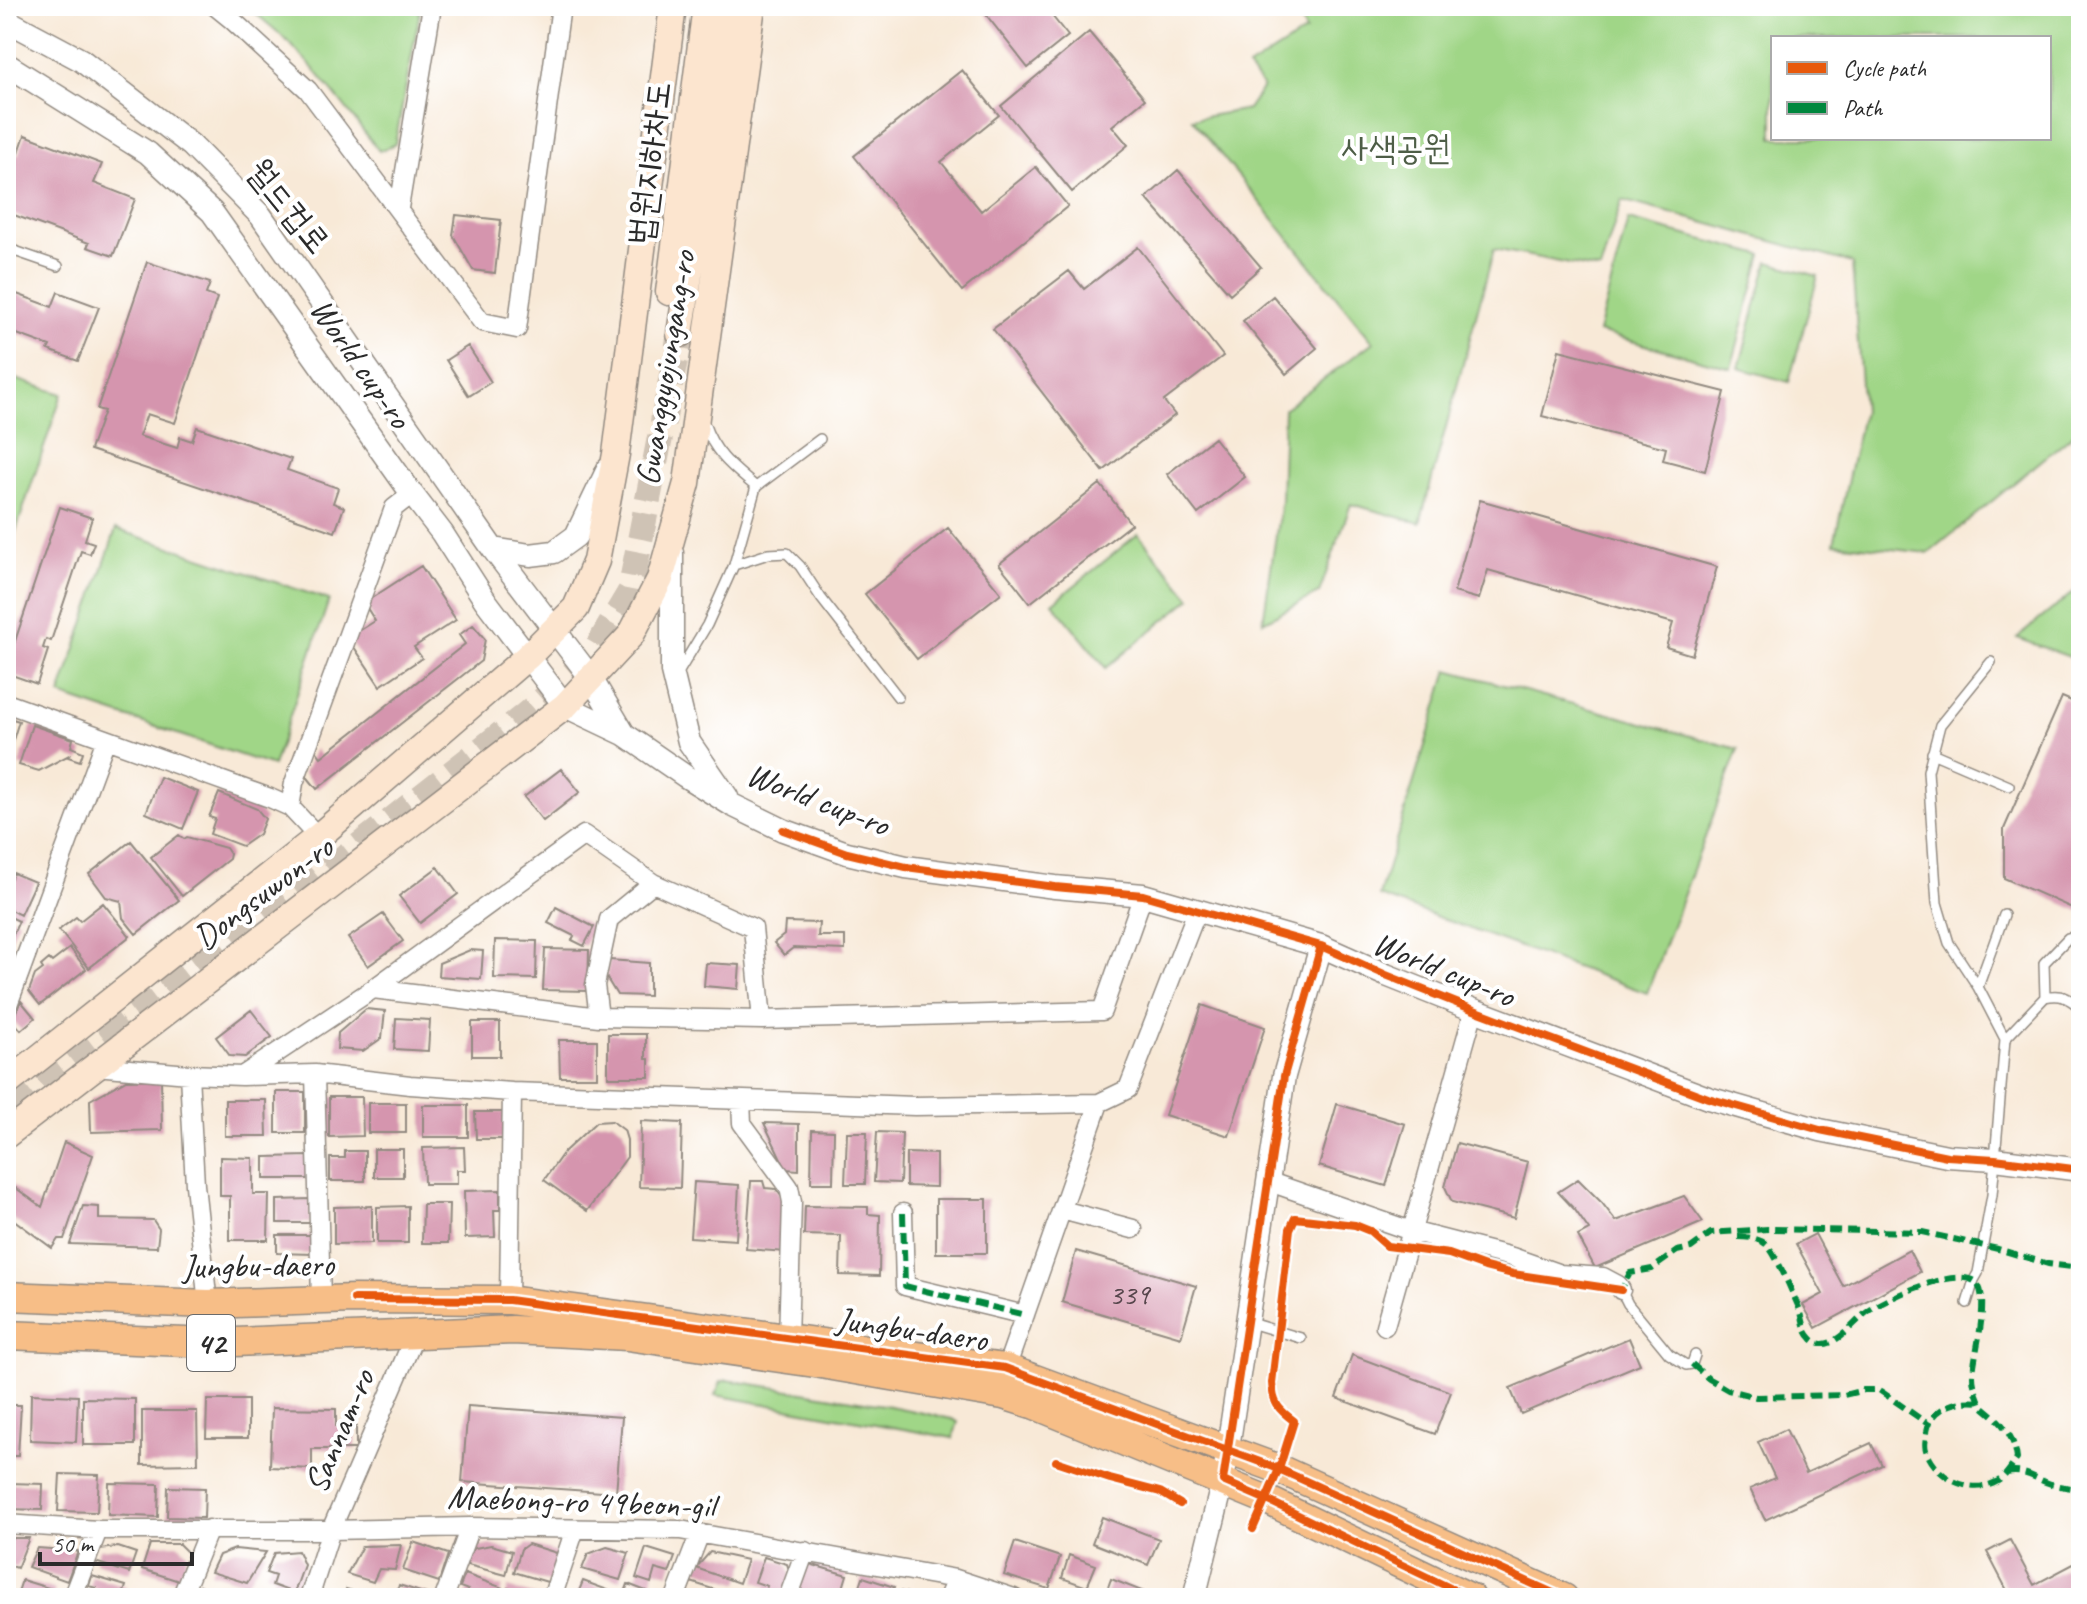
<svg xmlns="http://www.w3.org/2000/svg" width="2087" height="1604" font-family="Caveat,'Poor Story',sans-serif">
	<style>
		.green { fill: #a0d687; stroke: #668059; stroke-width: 2; fill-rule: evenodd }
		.building { fill: #d595ae }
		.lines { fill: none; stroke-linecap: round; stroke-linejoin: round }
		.secondary-tunnel { stroke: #cfc3b5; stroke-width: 26; stroke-dasharray: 26 13; stroke-linecap: butt }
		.service-casing { stroke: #928a81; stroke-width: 12 }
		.minor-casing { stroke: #928a81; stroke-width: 21 }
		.tertiary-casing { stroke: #928a81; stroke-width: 25 }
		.secondary-casing { stroke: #928a81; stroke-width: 29 }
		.primary-casing { stroke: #928a81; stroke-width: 31 }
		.service { stroke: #fff; stroke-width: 9 }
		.minor { stroke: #fff; stroke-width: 18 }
		.tertiary { stroke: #fff; stroke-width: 22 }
		.secondary { stroke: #fce5cf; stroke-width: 26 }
		.primary { stroke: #f7be87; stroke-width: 28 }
		.quiet { stroke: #00873e; stroke-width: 6; stroke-dasharray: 12 6; stroke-linecap: butt }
		.cycleway-casing { stroke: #fff; stroke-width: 13 }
		.cycleway { stroke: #e8590c; stroke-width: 8 }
		.labels { text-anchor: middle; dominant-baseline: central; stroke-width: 8; stroke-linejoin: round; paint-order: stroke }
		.number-label { font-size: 30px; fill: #56464c }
		.shield { fill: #fff; stroke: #6b6b6b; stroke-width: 2 }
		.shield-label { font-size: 32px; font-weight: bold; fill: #2b2b2b }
		.park-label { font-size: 34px; fill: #4e5e47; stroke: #fff }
		.street-label { font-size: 34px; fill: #2b2b2b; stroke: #fff }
	</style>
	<rect width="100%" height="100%" fill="#fff"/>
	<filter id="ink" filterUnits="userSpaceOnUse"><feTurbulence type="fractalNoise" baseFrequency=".0125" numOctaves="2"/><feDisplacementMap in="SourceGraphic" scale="16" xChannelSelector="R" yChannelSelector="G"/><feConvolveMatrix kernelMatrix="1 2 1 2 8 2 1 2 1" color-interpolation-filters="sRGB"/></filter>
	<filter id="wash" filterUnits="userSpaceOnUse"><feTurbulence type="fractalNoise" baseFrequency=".006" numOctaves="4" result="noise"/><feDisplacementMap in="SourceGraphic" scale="32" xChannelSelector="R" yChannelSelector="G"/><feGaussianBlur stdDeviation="1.8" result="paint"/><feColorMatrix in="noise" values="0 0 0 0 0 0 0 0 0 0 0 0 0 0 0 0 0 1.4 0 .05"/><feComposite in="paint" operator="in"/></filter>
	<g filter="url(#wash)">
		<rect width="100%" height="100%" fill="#f8e9d7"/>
		<path class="green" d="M245 6H421L395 144 379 151C338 99 300 44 245 6Z
			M1303 6H2081V428L1929 553 1834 543 1863 411 1852 263 1622 200 1600 270 1494 249 1420 523 1351 504 1319 593 1263 622 1281 501 1284 409 1373 342 1192 119 1248 109 1263 87 1248 68 1306 31 1297 11ZM2049 38V138H1773V38Z
			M1628 220 1762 255 1731 368 1598 332Z
			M1768 262 1818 276 1789 382 1739 368Z
			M6 376 62 394 6 560Z
			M116 529 329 600 273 766 60 695Z
			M1138 534 1191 598 1106 668 1053 603Z
			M2081 586V661L2017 638Z
			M1448 670 1738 749 1647 993 1379 896Z
			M727 1380 890 1406 952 1419 958 1422 953 1438 715 1395 721 1382Z"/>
		<g id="blocks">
			<path class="building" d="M981 6H1044L1068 36 1028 68 980 7Z
				M1089 32 1145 99 1112 126 1128 145 1072 192 1001 106Z
				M962 70 999 115 941 162 981 211 1036 167 1068 206 962 291 854 156Z
				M25 135 102 164 94 183 135 199 113 256 87 247 89 243 6 212V151L18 155Z
				M1178 170 1261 267 1230 294 1146 198Z
				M456 215 501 220 495 273 473 270 453 235Z
				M1138 247 1223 356 1164 401 1175 415 1103 471 993 329 1069 271 1084 289Z
				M147 262 210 283 206 294 217 298 175 423 147 414 139 436 177 448 180 437 192 441 197 427 291 459 287 470 338 488 333 503 344 507 335 532 90 450 104 411 97 409Z
				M6 290 52 307 58 292 99 307 78 361 48 350 50 346 6 330Z
				M1273 296 1317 348 1286 374 1243 321Z
				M468 346 491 382 469 396 446 360Z
				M1559 350 1725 392 1705 471 1663 460 1666 448 1542 416Z
				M1214 438 1245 477 1198 514 1167 474Z
				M1100 484 1131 524 1030 603 999 564Z
				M1480 500 1717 567 1692 655 1666 647 1673 623 1488 570 1479 599 1454 592Z
				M60 507 92 518 85 540 94 543 90 554 81 551 51 641 46 639 43 648 48 650 37 684 6 673V668Z
				M948 528 1001 593 917 659 865 594Z
				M421 566 456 620 414 647 422 658 380 686 348 638 375 621 364 603Z
				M473 625 485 639 481 661 317 789 304 773 315 749 321 757 465 644 459 635Z
				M2062 697 2081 705V912L2004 878V829Z
				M6 717 19 721 7 759H6Z
				M32 725 73 739 71 747 83 752 80 761 68 757 69 755 39 771 19 765Z
				M561 769 580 792 543 821 524 797Z
				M160 777 198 792 183 829 146 813Z
				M219 793 257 809 265 819 259 834 242 846 210 834 215 819 209 817Z
				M179 835 184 839 187 837 226 848 230 854 229 859 182 896 151 857Z
				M131 841 179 900 136 934 123 918 121 901 106 897 89 874Z
				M438 867 458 894 420 923 399 896Z
				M13 873 35 882 20 915 6 908V884L8 885Z
				M103 903 130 936 89 968 59 930 76 917 80 921Z
				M556 907 594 927 584 946 572 940 574 936 548 923Z
				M383 914 403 941 368 966 348 938Z
				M6 915 19 921 6 950Z
				M785 922 819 923 818 936H845V950L793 948 784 955 774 943 784 935Z
				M495 940 537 941 536 979 494 978Z
				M70 948 86 969 40 1005 29 991 35 975 43 969 41 966 49 959 52 962Z
				M545 949 589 950 588 991 543 990Z
				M470 950 483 951 481 979 438 976 439 963Z
				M609 960 649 963V996L617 995 606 977Z
				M706 963 740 965 738 989 704 986Z
				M21 1001 35 1018 21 1030 12 1020Z
				M1202 1005 1265 1027 1229 1136 1165 1115Z
				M366 1009 385 1011 382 1038 363 1051 337 1049 338 1033Z
				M251 1010 272 1037 245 1057 230 1056 216 1037Z
				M396 1018 430 1020 428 1051 394 1049Z
				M472 1022H500V1056H472Z
				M608 1034H646V1059H649V1077H608Z
				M559 1040H597V1077H560Z
				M161 1079 162 1130 91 1132 90 1100 126 1080Z
				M276 1092H305V1133H276Z
				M329 1097H362L363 1136 329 1137Z
				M225 1100H266L267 1136H225Z
				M368 1103H406V1133H368Z
				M1337 1104 1405 1124 1386 1186 1319 1166Z
				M423 1105H468V1137H423Z
				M475 1112H508V1139H476Z
				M612 1121 624 1130 627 1140V1157L587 1211 544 1180 564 1152 596 1122Z
				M641 1121 682 1123 680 1188 639 1187Z
				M764 1123 799 1124V1170L786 1169Z
				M812 1130 834 1131 833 1183H811Z
				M847 1132H867L865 1184H845Z
				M877 1132 902 1133 900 1183 874 1182Z
				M64 1142 93 1155 64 1239H58L52 1248 6 1214V1181L42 1207Z
				M1457 1143 1528 1162 1514 1218 1452 1202 1445 1187Z
				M464 1147 465 1170H457V1184H424L423 1148Z
				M374 1149H403V1177H374Z
				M345 1151H365V1181H330V1158H345Z
				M906 1153 936 1154V1187L906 1186Z
				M311 1156V1179H264V1157Z
				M220 1157 253 1158V1194H269L268 1240H230V1196H220Z
				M1578 1179 1602 1203 1616 1221 1684 1196 1703 1222 1595 1268 1578 1236 1589 1230 1575 1210 1558 1192Z
				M751 1181H763L765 1188 776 1189 786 1203V1252L746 1249Z
				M694 1182 739 1185 736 1240 690 1237Z
				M500 1190V1210H494L495 1237 465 1238 464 1191Z
				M310 1199V1223H277V1200Z
				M936 1199H987V1253H936Z
				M423 1204H449L448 1243H422Z
				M83 1206 99 1207V1219L153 1220 159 1229 157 1247 70 1244Z
				M372 1206V1243L334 1244V1207Z
				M408 1206V1243H377V1207Z
				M805 1206 868 1207V1214L880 1215 879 1276 840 1275 841 1236 804 1235Z
				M1815 1234 1843 1286 1909 1250 1920 1272 1816 1328 1803 1305 1823 1294 1796 1244Z
				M277 1235H313V1254L277 1253Z
				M1076 1251 1196 1286 1181 1337 1062 1302Z
				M1629 1338 1640 1364 1521 1414 1510 1388Z
				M1352 1355 1451 1392 1435 1434 1336 1398Z
				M31 1394 78 1396 76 1442 30 1440Z
				M83 1398 135 1399V1445H83Z
				M207 1400H248V1438H206Z
				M6 1405H21L18 1456H6Z
				M468 1406 622 1417 616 1493 462 1482Z
				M272 1408 336 1409V1426H356V1449H312V1469L270 1467Z
				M142 1411H197L198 1464 142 1465Z
				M1786 1429 1806 1473 1871 1443 1882 1465 1765 1520 1750 1489 1775 1478 1758 1442Z
				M60 1474 99 1475 97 1512 58 1511Z
				M9 1483 43 1484 42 1510 8 1509Z
				M109 1483 159 1484 158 1517 108 1515Z
				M168 1487 205 1488 204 1518 167 1517Z
				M1102 1517 1159 1539 1148 1565 1092 1543Z
				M6 1538H29L17 1568 6 1564Z
				M2010 1540 2034 1585 2081 1560V1593L2071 1598H2002L2009 1594 1987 1552Z
				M413 1542 448 1554 439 1582 403 1570Z
				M1015 1542 1060 1557 1049 1589 1004 1575Z
				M150 1544H179L188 1553 179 1581 142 1569Z
				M528 1544 563 1555 554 1584 514 1572 521 1549Z
				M401 1545 395 1570 379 1569 373 1582 347 1574 362 1546Z
				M491 1545 512 1551 506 1575 464 1564 470 1552 475 1548Z
				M118 1547 136 1553 129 1573 95 1562 99 1549Z
				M607 1547 629 1553 620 1580 582 1569 588 1554Z
				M37 1548 78 1551 67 1581 28 1567Z
				M646 1548 675 1557 669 1573 655 1569 651 1583 636 1578Z
				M235 1549 266 1552 247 1583 211 1572 219 1555Z
				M298 1551 304 1565 294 1593 272 1585 275 1576 266 1573 274 1553Z
				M710 1552 747 1560 739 1583 696 1568Z
				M1069 1555 1096 1565 1087 1587 1062 1578Z
				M764 1557 787 1564 791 1576 784 1598H773L764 1595 767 1586 755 1582Z
				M806 1563 847 1575 840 1598H795Z
				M465 1574 503 1588 499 1598H465L468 1590 460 1587Z
				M92 1576 126 1586 122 1598H105L94 1595 96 1588 89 1586Z
				M863 1577 894 1587 890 1598H856Z
				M1111 1579 1147 1593 1145 1598H1104Z
				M22 1580 55 1590 52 1598H16Z
				M583 1581 616 1593 614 1598H576Z
				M691 1582 737 1597V1598H695L696 1595 687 1592Z
				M628 1584 664 1598H623Z
				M399 1585 436 1597V1598H395Z
				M200 1586 230 1598H196Z
				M508 1588 540 1597V1598H505Z
				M346 1589 372 1597V1598H343Z
				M899 1591 926 1597V1598H896Z"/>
		</g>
	</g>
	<g filter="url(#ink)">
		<use href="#blocks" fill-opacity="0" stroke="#928a81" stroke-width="2"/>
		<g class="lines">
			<path class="secondary-tunnel" d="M206 966 524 716 591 658 630 592 680 334
				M6 1103 214 943"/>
			<defs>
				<path id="service" d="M6 248 58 266
					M704 423C714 453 732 467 756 487
					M734 565 768 554 787 553 800 566 821 598 898 697
					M680 670 707 625 734 565 756 487 820 439
					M1932 753 2009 786
					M1978 987 2004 915
					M2045 997C2061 993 2069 998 2081 1008
					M2005 1039 2045 997 2044 963 2068 938 2081 936
					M1621 1290 1628 1304 1669 1354 1686 1365 1692 1364 1695 1355
					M1967 1303 1974 1280 1978 1273 1992 1195 2005 1039 1978 987 1949 943 1937 903 1928 771 1940 725 1991 662
					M1247 1322 1301 1338"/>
				<path id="minor" d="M215 6 231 19 308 90 482 322 517 329 561 6
					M399 208 432 6
					M6 703 270 798 290 807 318 837
					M290 807 294 783 394 508 412 494
					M373 989 599 1017 762 1020 1102 1011 1143 895
					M6 1010 106 739
					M599 1017 595 985 609 919 653 883
					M95 1066 189 1074 242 1076 315 1074 410 1085 512 1092 915 1106 1099 1103 1009 1360 1005 1368
					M189 1074 195 1185 208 1304
					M315 1074 321 1300
					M242 1076 373 989 584 835 653 883 753 928 762 1020
					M741 1100 742 1123 789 1187 792 1202 788 1339
					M1099 1103 1128 1089 1197 911
					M1267 1181 1411 1231 1512 1257 1560 1274 1603 1277 1618 1285 1621 1290
					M1062 1210 1133 1229
					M903 1213 905 1286 1025 1315
					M509 1300 512 1092
					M1385 1326 1474 1010
					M6 1524 98 1530H331L470 1527 680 1530 956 1579 1014 1598
					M72 1598 98 1530
					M181 1598 209 1529
					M309 1598 331 1530 415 1335
					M444 1598 470 1527
					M552 1598 575 1529
					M675 1598 700 1533
					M788 1598 805 1551
					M948 1598 956 1579"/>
				<path id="tertiary" d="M6 20 81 60 191 145 261 216 493 549 591 678 624 734
					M6 64 148 153 212 212 412 494 442 533 485 600 565 706 624 734 685 776 732 805 783 830 847 853 906 867 1055 887 1143 895 1321 946 1386 975 1474 1010 1708 1098 1820 1130 1947 1156 1995 1159 2081 1170
					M493 549 530 555 554 552 576 536 608 469
					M672 553V672L689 742 727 797
					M1194 1598 1223 1481 1284 1076 1321 946"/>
				<path id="secondary" d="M669 292 706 6
					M680 334 730 6
					M6 1084 318 837 527 657 576 608 596 561 616 454 673 6
					M6 1135 565 706 631 635 660 579 687 483 752 6"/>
				<path id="primary" d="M6 1296 208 1304 354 1299 509 1300 1005 1368 1279 1469 1564 1598
					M6 1335 212 1343 513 1330 627 1336 815 1363 1003 1395 1035 1405 1267 1500 1471 1598"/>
			</defs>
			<use href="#service" class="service-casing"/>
			<use href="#minor" class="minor-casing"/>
			<use href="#tertiary" class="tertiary-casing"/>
			<use href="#secondary" class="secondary-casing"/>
			<use href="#primary" class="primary-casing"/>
			<use href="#service" class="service"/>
			<use href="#minor" class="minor"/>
			<use href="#tertiary" class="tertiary"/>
			<use href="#secondary" class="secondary"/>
			<use href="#primary" class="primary"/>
			<path class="quiet" d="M903 1213 905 1286 1025 1315
				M1738 1237C1747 1237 1760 1238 1767 1245 1777 1255 1793 1295 1800 1310 1804 1320 1803 1330 1811 1338 1813 1341 1817 1343 1821 1344 1838 1346 1856 1319 1870 1310 1890 1297 1953 1268 1974 1281 1993 1292 1973 1357 1973 1376 1973 1387 1978 1396 1981 1405 2000 1420 2014 1434 2017 1459 2011 1467 2005 1478 1996 1482 1969 1496 1935 1477 1926 1450 1924 1444 1926 1438 1927 1432 1931 1407 1958 1399 1980 1402
				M1616 1290H1621L1630 1273 1652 1269 1677 1251 1691 1248 1711 1233 1768 1229 1922 1232 1998 1249 2048 1264 2081 1268
				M1692 1364 1709 1379 1728 1390 1756 1397 1844 1395 1864 1390H1879L1928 1424
				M2007 1473C2024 1469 2036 1479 2051 1484 2058 1486 2065 1487 2071 1488L2081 1480"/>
			<defs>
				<path id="cycleway" d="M783 830 847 853 906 867 1055 887 1143 895 1321 946 1386 975 1474 1010 1708 1098 1820 1130 1947 1156 1995 1159 2081 1170
					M1321 946 1284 1076 1223 1481 1267 1500 1471 1598
					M354 1299 509 1300 1005 1368 1279 1469 1564 1598
					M1056 1461 1110 1479 1160 1492 1180 1504
					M1253 1529 1279 1469 1294 1421C1278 1409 1273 1404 1272 1383L1290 1229 1295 1218 1355 1225 1370 1231 1387 1246 1449 1254 1485 1267 1513 1274 1621 1290"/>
			</defs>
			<use href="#cycleway" class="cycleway-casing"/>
			<use href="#cycleway" class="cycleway"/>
		</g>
	</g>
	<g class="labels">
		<g class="number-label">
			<text x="1129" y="1294">339</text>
		</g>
		<rect class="shield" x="187" y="1315" width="48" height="56" rx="6"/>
		<g class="shield-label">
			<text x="211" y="1343">42</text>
		</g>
		<g class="park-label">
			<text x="1396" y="147">사색공원</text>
		</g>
		<g class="street-label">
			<text transform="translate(649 163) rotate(-83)">법원지하차도</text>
			<text transform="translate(289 206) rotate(51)">월드컵로</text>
			<text transform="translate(361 363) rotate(55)">World cup-ro</text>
			<text transform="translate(665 368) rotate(-81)">Gwanggyojungang-ro</text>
			<text transform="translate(818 799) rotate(21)">World cup-ro</text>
			<text transform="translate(263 892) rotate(-37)">Dongsuwon-ro</text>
			<text transform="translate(1444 969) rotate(22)">World cup-ro</text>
			<text transform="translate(258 1265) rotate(-1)">Jungbu-daero</text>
			<text transform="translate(912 1329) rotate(8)">Jungbu-daero</text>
			<text transform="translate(339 1431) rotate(-67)">Sannam-ro</text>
			<text transform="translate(581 1501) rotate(2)">Maebong-ro 49beon-gil</text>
		</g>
	</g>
	<rect width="2087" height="1604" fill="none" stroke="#fff" stroke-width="32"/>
	<rect x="1771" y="36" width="280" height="104" fill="#ffffff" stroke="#aaaaaa" stroke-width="2"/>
	<rect x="1787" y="62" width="40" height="12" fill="#e8590c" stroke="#aaaaaa" stroke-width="2"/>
	<text x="1843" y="76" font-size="24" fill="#2b2b2b">Cycle path</text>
	<rect x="1787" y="102" width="40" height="12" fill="#00873e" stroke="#aaaaaa" stroke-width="2"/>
	<text x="1843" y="116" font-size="24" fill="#2b2b2b">Path</text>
	<path d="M40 1552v12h152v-12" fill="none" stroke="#2b2b2b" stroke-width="4"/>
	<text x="52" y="1552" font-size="24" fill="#2b2b2b" stroke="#ffffff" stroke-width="6" paint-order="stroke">50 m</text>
</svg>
